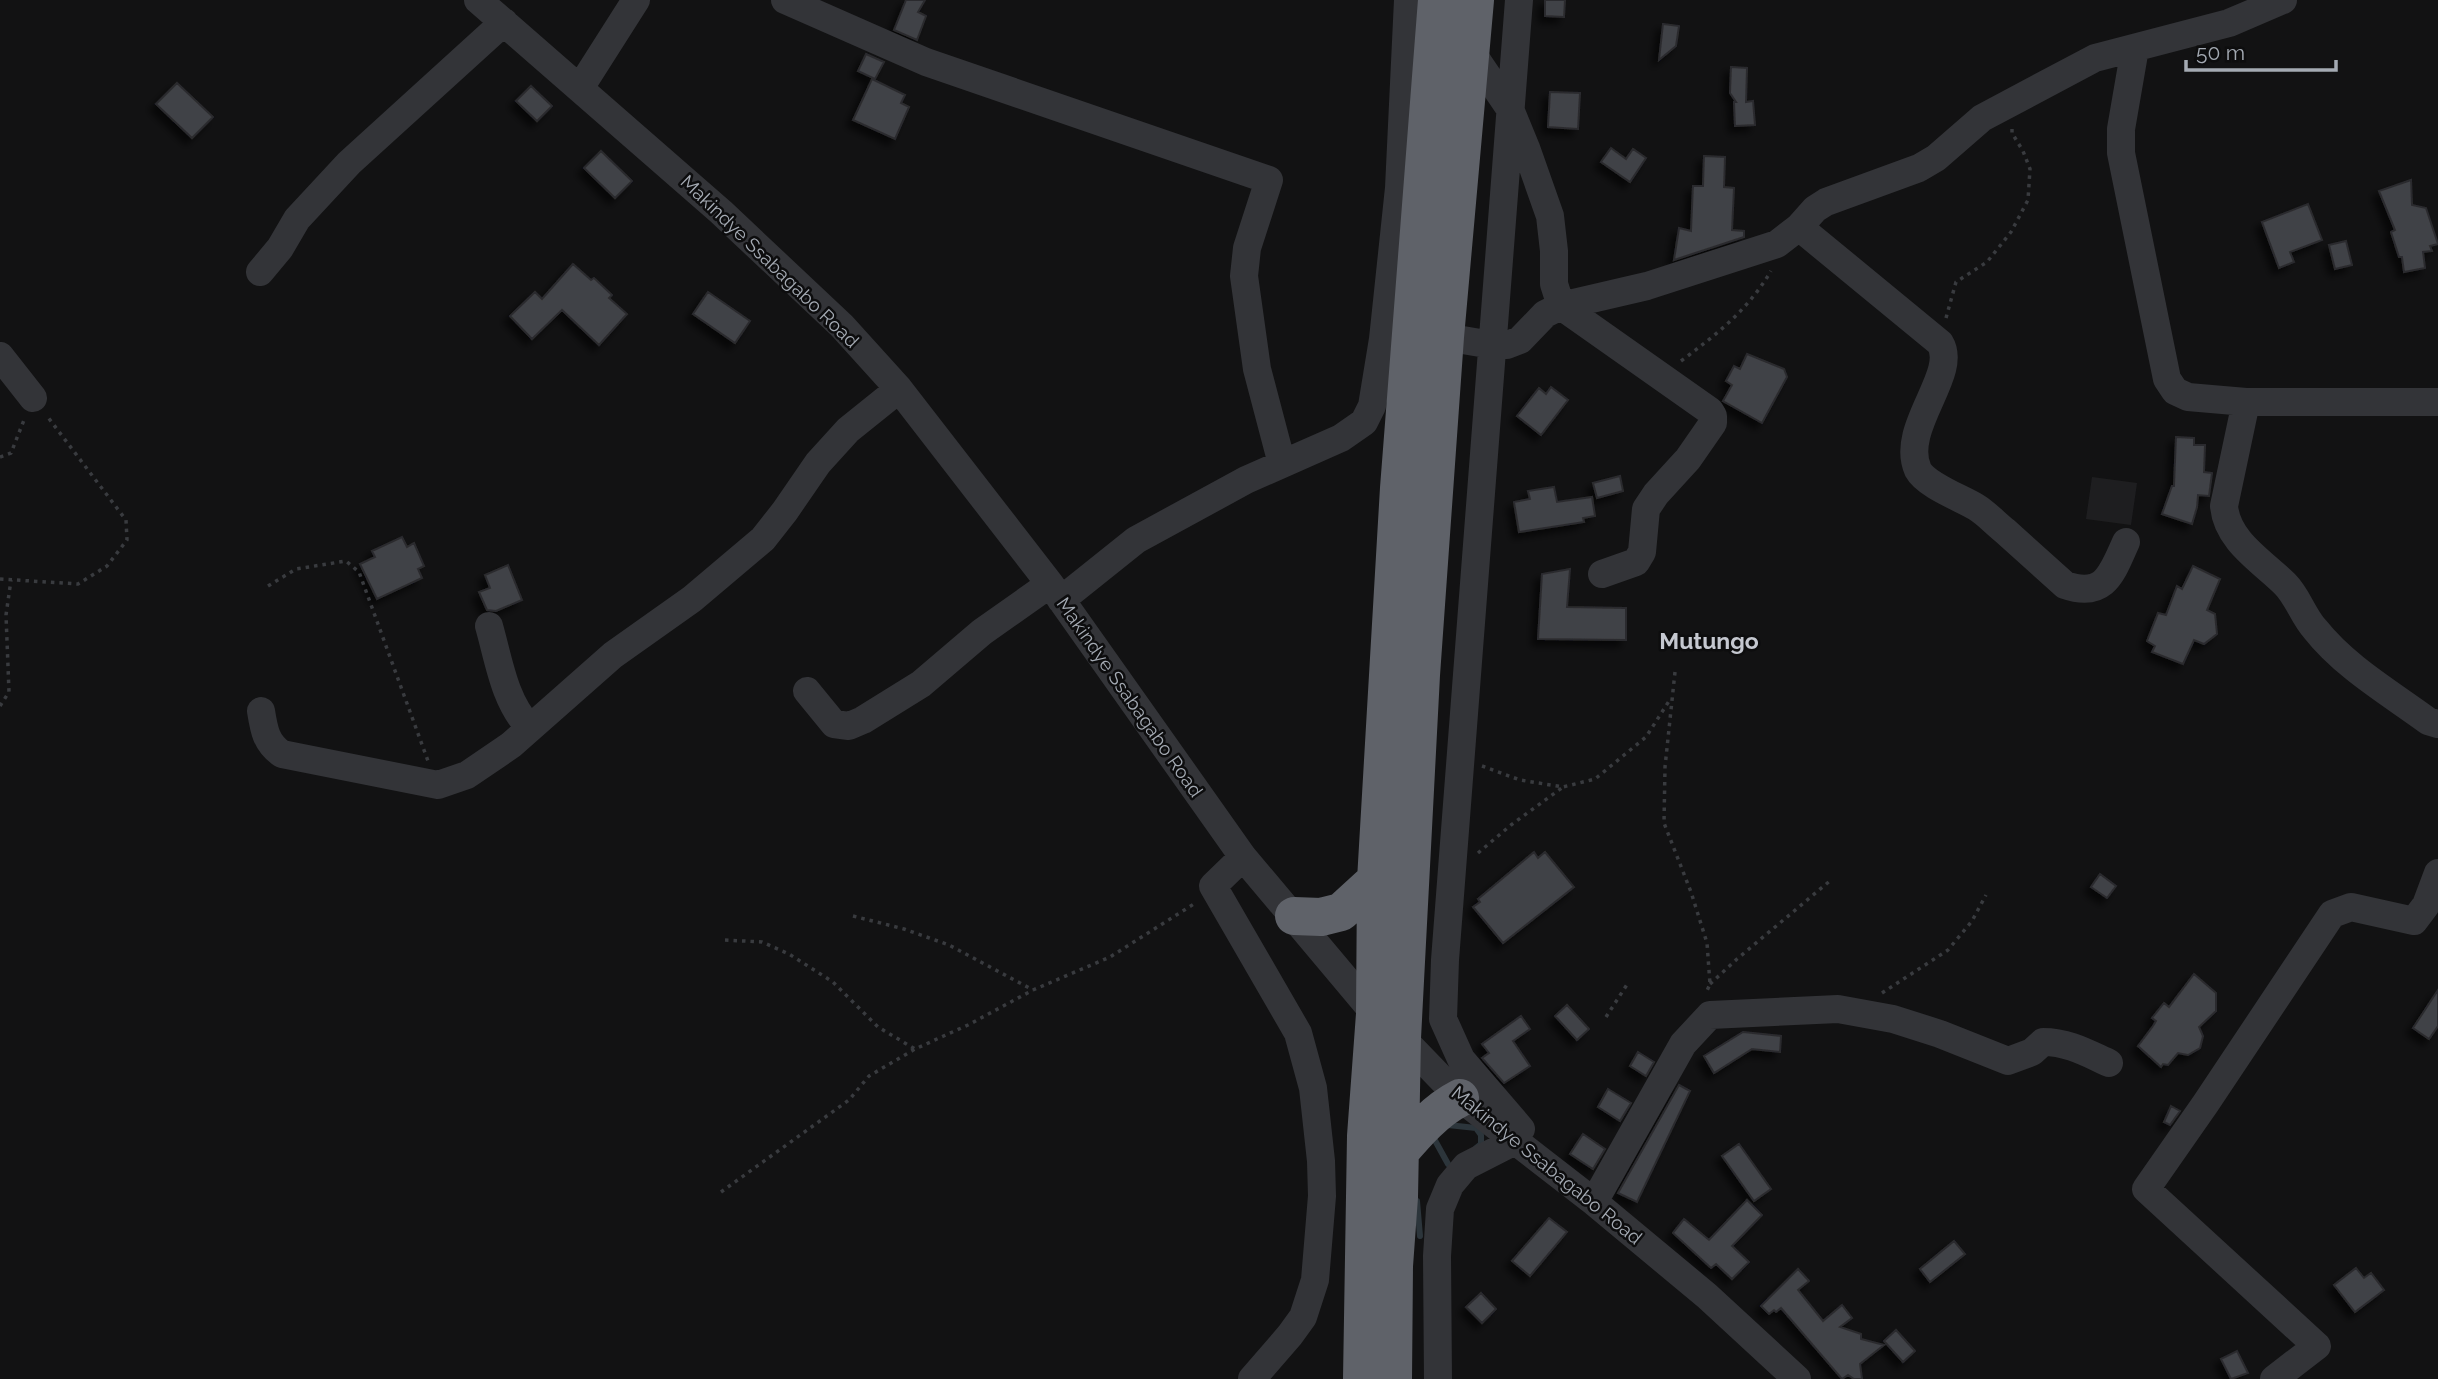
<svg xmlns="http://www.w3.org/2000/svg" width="2438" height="1379" font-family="Raleway,sans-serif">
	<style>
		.built { fill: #1e1e20 }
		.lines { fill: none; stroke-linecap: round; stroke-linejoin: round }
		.stream { stroke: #2c353b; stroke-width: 6 }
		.building { fill: #414246; stroke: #2c2c2f; stroke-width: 2; filter: url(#shadow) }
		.path { stroke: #393b3f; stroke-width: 3.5; stroke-dasharray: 3.5 5; stroke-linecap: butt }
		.minor { stroke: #333438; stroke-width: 28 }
		.highway { stroke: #5f6269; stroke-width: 38 }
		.labels { text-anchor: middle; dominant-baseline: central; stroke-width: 5; stroke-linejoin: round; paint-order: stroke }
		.street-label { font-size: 19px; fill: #a4aab3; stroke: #0d0d0e }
		.quarter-label { font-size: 23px; font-weight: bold; fill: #c5c8d0; stroke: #0d0d0e }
	</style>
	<defs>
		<filter id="shadow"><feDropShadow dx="-6" dy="6" stdDeviation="3.5" flood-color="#0009"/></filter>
	</defs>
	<rect width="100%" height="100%" fill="#121213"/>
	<path class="built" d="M2092 477 2137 483 2131 525 2086 519Z"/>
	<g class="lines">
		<path class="stream" d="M1448 1125 1476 1128 1481 1135V1144L1476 1148
			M1432 1135 1448 1164
			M1417 1201 1420 1236"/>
	</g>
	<path class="building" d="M906 0H925L918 12 926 16 917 40 894 30Z
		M1545 0H1565L1564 17 1545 16Z
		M1663 24 1679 26 1676 46 1659 60Z
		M866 54 884 62 875 79 858 71Z
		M1731 67 1747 68 1746 102 1753 101 1755 125 1735 126 1734 102H1736L1730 93Z
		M872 79 905 95 901 103 909 107 895 139 853 120Z
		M177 83 213 117 192 138 156 104Z
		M531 86 552 106 537 121 516 101Z
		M1550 92 1580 93 1578 129 1548 127Z
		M1611 148 1626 159 1633 149 1646 158 1630 182 1601 162Z
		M601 151 632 181 615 198 584 168Z
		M1704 156 1725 157 1724 187 1734 188 1732 230 1744 231V237L1674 260 1679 228 1691 231 1693 186H1703Z
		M2411 180 2412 205 2426 208 2438 244 2430 246 2432 251 2423 252 2425 268 2404 272 2402 257H2399L2391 232 2395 230 2379 191Z
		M2308 204 2322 240 2290 252 2294 262 2279 268 2262 222Z
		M2346 241 2352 265 2335 269 2329 245Z
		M573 264 591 280 594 278 612 295 609 298 627 314 599 345 562 310 532 339 510 316 535 292 542 299Z
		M708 292 750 321 735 343 693 314Z
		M1747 354 1784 369 1787 377 1762 423 1723 401 1732 385 1726 381 1734 366 1740 369Z
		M1551 387 1568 400 1541 435 1517 416 1539 388 1546 394Z
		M2176 437 2194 438V445H2205L2204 472 2212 473 2209 496 2198 495 2197 507 2192 524 2162 514 2172 486H2174Z
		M1620 476 1623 491 1597 498 1593 483Z
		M1554 487 1557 502 1592 497 1595 516 1583 518 1584 522 1519 532 1514 502 1530 499 1528 491Z
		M402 537 407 547 414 543 424 566 418 569 422 578 377 599 360 564 375 557 372 551Z
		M508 565 522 600 496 611 487 610 479 592 490 588 485 575Z
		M2193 566 2220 579 2207 610 2215 614 2217 634 2204 644 2194 640 2183 664 2152 652 2155 646 2147 641 2158 613 2166 615 2177 586 2182 589Z
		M1570 569 1567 607 1626 608V640L1538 639 1542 574Z
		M1534 852 1538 858 1545 852 1574 887 1503 943 1473 907 1480 902 1478 899Z
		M2100 874 2116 886 2107 898 2091 887Z
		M2194 974 2216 993V1011L2199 1027 2203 1036 2200 1048 2188 1055 2178 1053 2168 1065 2163 1064 2161 1067 2138 1046 2153 1026 2156 1021 2152 1018 2164 1003 2169 1007Z
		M2438 990V1026L2429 1039 2413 1028Z
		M1567 1005 1589 1029 1577 1040 1555 1016Z
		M1521 1016 1530 1029 1513 1041 1530 1066 1504 1083 1482 1058 1489 1053 1482 1044Z
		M1743 1032 1781 1036 1780 1052 1752 1049 1714 1073 1704 1056Z
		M1638 1052 1654 1062 1646 1076 1630 1066Z
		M1679 1085 1690 1091 1637 1202 1618 1193Z
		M1608 1089 1631 1103 1620 1121 1598 1107Z
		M2171 1106 2180 1111 2170 1125 2164 1122Z
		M1583 1134 1605 1149 1593 1169 1570 1154Z
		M1739 1144 1771 1189 1754 1201 1722 1156Z
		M1747 1200 1762 1215 1732 1246 1749 1262 1732 1279 1716 1264 1711 1268 1673 1233 1684 1219 1709 1240Z
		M1549 1218 1567 1232 1530 1276 1512 1261Z
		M1954 1241 1965 1254 1930 1282 1920 1269Z
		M2356 1268 2364 1278 2371 1273 2384 1290 2355 1312 2334 1285Z
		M1798 1269 1809 1281 1798 1290 1823 1321 1842 1305 1852 1318 1840 1327 1861 1334V1339L1884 1345 1860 1364 1862 1379H1854L1848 1375 1842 1379 1781 1308 1776 1312 1774 1310 1769 1314 1761 1306Z
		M1481 1293 1496 1309 1482 1323 1466 1307Z
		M1896 1330 1915 1351 1903 1362 1884 1341Z
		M2237 1351 2248 1373 2231 1379 2221 1359Z"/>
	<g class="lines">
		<path class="path" d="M1946 318 1956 282 1987 262 2011 232 2028 200 2030 169 2023 151 2012 133V127
			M1681 361C1717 334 1747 311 1771 271
			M0 457 11 453 24 420
			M0 579 78 584 107 566 127 540 126 520 47 416
			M268 586 296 569 346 561 359 572 428 761
			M1675 672 1665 767 1664 823 1691 892 1707 943 1710 984 1706 993
			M0 706 9 692 6 615 11 580
			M1482 766 1520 780 1563 787 1595 779 1646 737 1671 698
			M1478 853 1511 825 1563 787
			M853 916 904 929 949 945 1033 990
			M725 940 762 942 789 954 833 982 878 1027 915 1049
			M1710 984 1737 959 1831 880
			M1882 993 1948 950 1972 921 1986 895
			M1606 1017 1628 983
			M721 1192 849 1100 869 1076 915 1049 968 1025 1033 990 1110 957 1197 902"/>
		<path class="minor" d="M478 0 721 212 842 326 899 389 1050 584 1243 857 1375 1014 1402 1038 1460 1098 1594 1202 1707 1296 1797 1379
			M785 0 926 62 1269 180 1247 248 1244 276 1257 369 1282 464
			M1519 0 1445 960 1443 1019 1461 1059 1521 1129
			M2135 48 2121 129V153L2167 379 2175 391 2188 397 2246 402H2438
			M1472 53 1510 109 1526 148 1550 216 1554 251V284L1561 306 1710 411 1713 416V423L1688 459 1656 494 1646 509 1642 552 1636 562 1602 574
			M580 88 636 0
			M1799 227 1940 343C1959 374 1899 428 1918 470 1926 485 1961 498 1976 507 1986 513 1995 523 2005 531 2025 549 2045 567 2065 585 2105 599 2112 573 2126 542
			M260 272 280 248 297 219 349 163 504 22
			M1445 337 1492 345H1507L1520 340 1545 314 1561 306 1647 286 1777 244 1799 227 1815 209 1826 202 1919 168 1936 158 1982 118 2095 58 2229 23 2283 0
			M0 356 33 398
			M2246 402 2224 506C2227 541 2262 561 2285 584 2298 597 2303 616 2315 629 2345 667 2390 693 2428 721L2438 724
			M1061 600 1136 540 1246 480 1341 438 1364 422 1372 406 1383 339 1399 188 1408 0
			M489 626C499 661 504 700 529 727
			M807 691 834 724 849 726 863 720 921 684 982 632 1050 584
			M261 711C264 730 266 743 282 754L438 785 467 775 511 745 613 655 692 599 763 539 785 511 818 463 848 430 899 389
			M1243 857 1213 886 1298 1033 1313 1088 1321 1161 1322 1196 1315 1280 1303 1317 1290 1335 1252 1379
			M1594 1202 1683 1044 1710 1015 1838 1009 1893 1019 1940 1034 2008 1061 2032 1052 2043 1042C2068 1042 2087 1053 2109 1063
			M1438 1379 1437 1256 1440 1209 1450 1185 1466 1166 1515 1141
			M2274 1379 2317 1346 2146 1189 2206 1103 2332 914 2351 907 2414 921 2426 905 2438 873"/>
		<path class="highway" d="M1294 916 1321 917 1341 912 1376 880
			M1399 1153C1416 1133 1436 1110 1460 1098
			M1362 1379 1366 1136 1375 1014 1376 880 1399 488 1437 0
			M1393 1379 1394 1266 1399 1197 1402 1038 1421 675 1445 337 1475 0"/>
	</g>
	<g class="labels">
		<g class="street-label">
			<text transform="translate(770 261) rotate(44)">Makindye Ssabagabo Road</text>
			<text transform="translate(1130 697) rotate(55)">Makindye Ssabagabo Road</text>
			<text transform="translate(1547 1165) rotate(39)">Makindye Ssabagabo Road</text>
		</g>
		<g class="quarter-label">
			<text x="1709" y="640">Mutungo</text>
		</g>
	</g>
	<path d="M2186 60v10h150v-10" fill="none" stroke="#a4aab3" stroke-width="3.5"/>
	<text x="2196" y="60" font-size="21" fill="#a4aab3" stroke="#0d0d0e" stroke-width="5" paint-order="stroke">50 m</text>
</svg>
